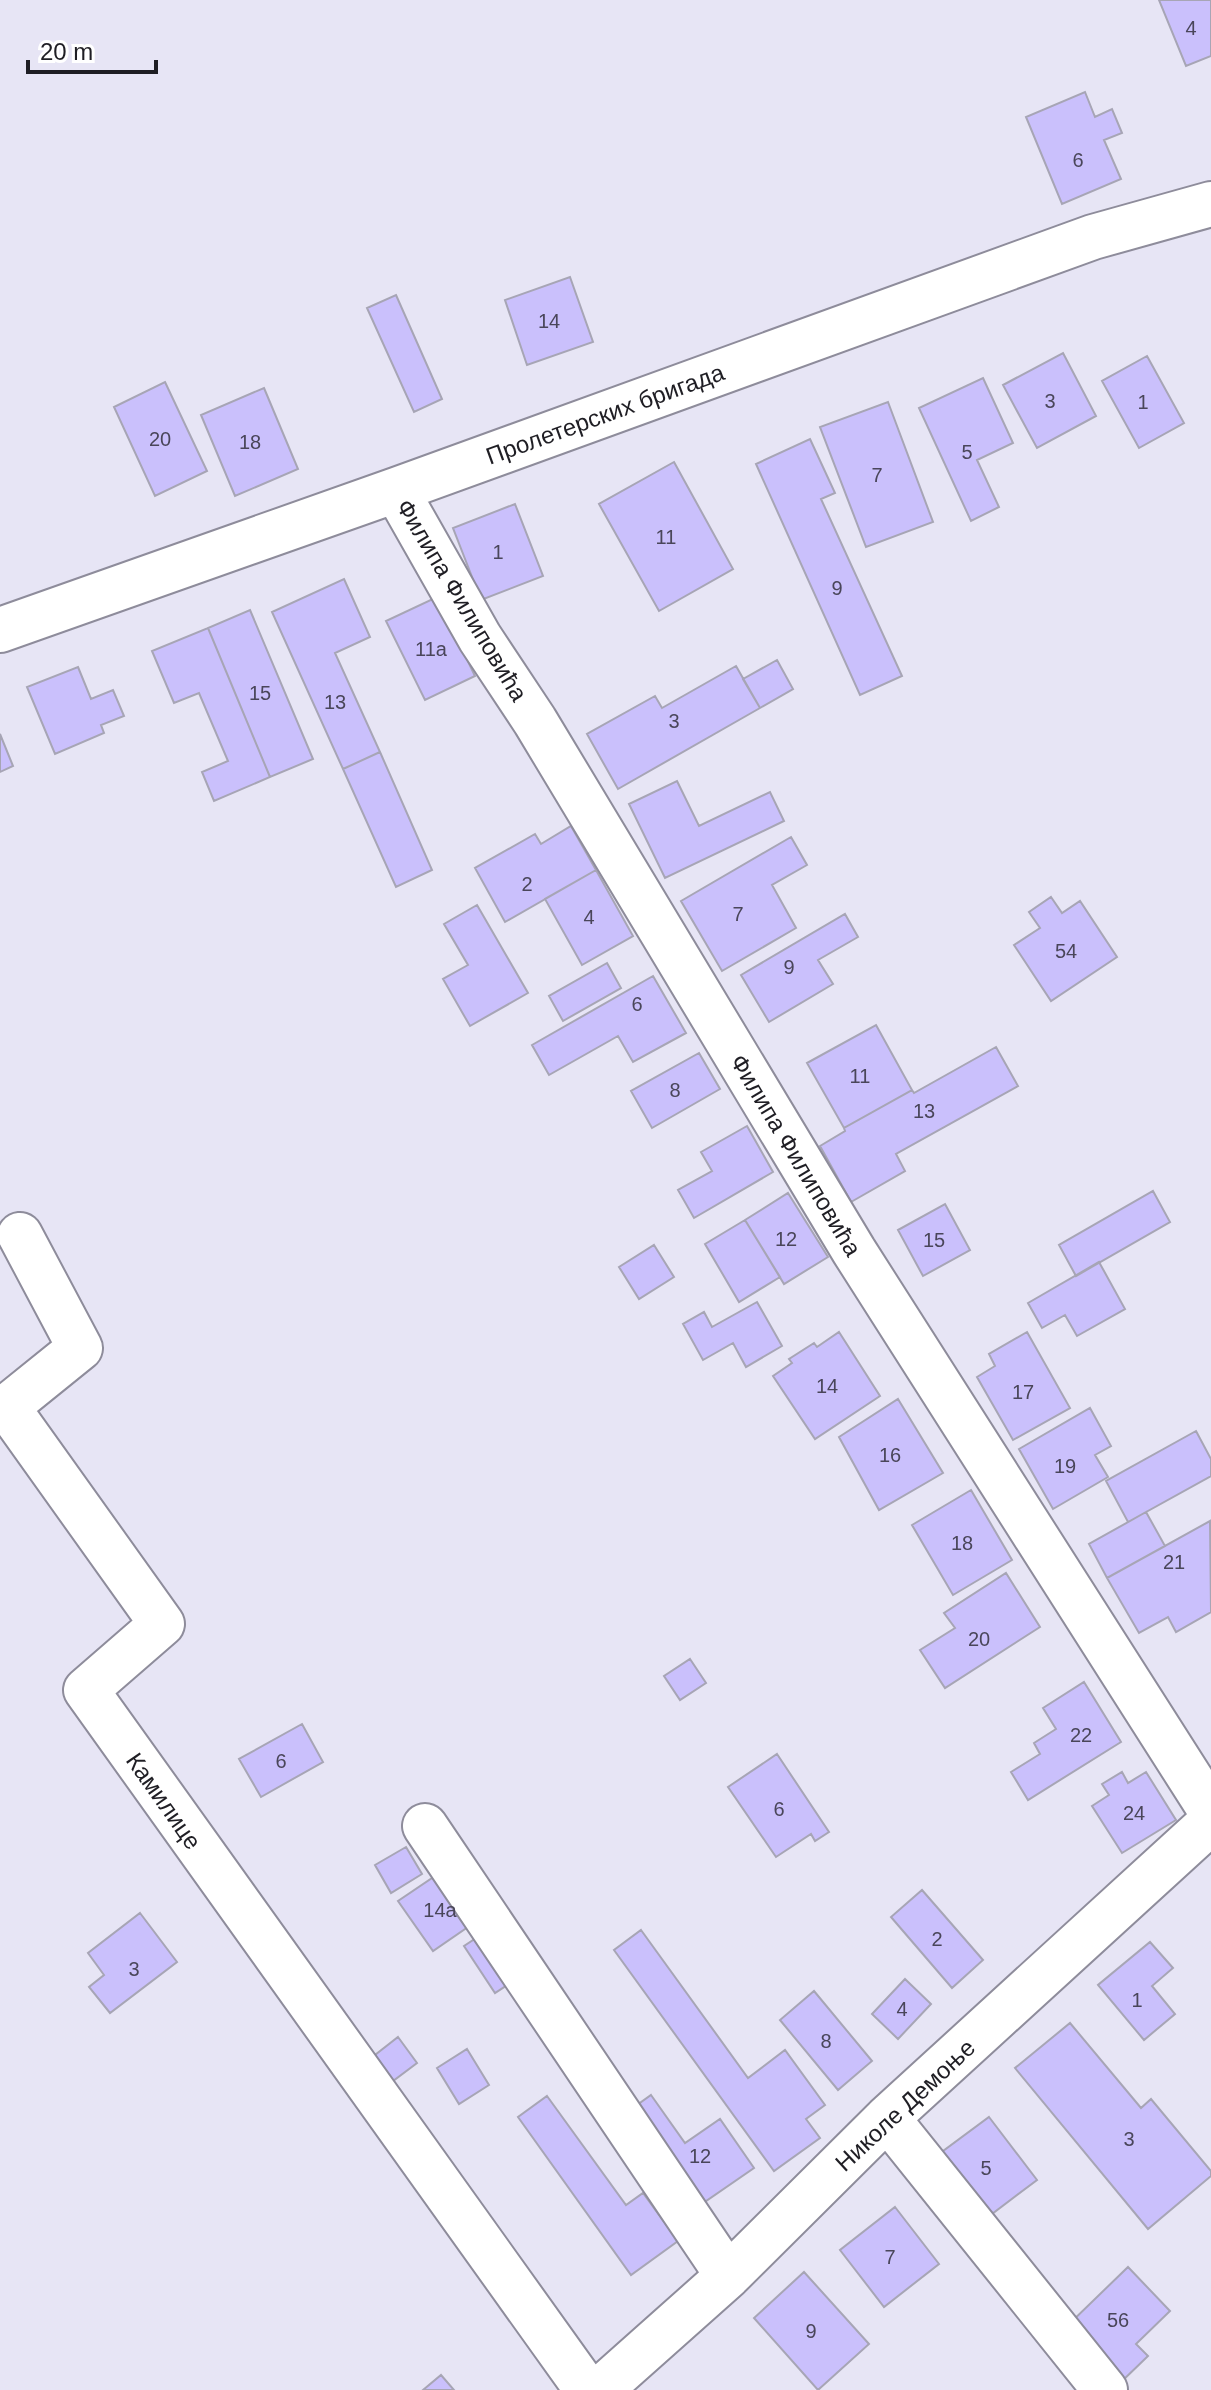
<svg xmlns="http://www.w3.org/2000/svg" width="1211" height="2390" font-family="Arial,sans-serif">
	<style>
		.building { fill: #cac0fc; stroke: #a7a5b5; stroke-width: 2 }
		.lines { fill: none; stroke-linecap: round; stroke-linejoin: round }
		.minor-casing { stroke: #8e8c9b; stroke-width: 48 }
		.minor { stroke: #fff; stroke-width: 44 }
		.labels { text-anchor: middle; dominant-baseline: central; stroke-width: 6; stroke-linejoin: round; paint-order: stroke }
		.number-label { font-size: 20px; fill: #4a465a }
		.street-label { font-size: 24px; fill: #1f1e24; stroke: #fff }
	</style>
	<rect width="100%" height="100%" fill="#e7e5f5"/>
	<path class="building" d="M1159 0H1211V56L1186 66Z
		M1085 92 1095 117 1112 109 1122 133 1104 140 1121 179 1062 204 1026 117Z
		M570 277 593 342 527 365 505 300Z
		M396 295 442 399 414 412 367 308Z
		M1063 353 1096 416 1037 448 1003 385Z
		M1147 356 1184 423 1139 448 1102 381Z
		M983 378 1013 443 977 460 999 507 971 521 919 408Z
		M165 382 207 471 155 496 114 407Z
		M264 388 298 469 235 496 201 415Z
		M888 402 933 522 866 547 820 427Z
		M810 439 835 493 821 499 902 676 860 695 756 464Z
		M674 462 733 569 659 611 599 504Z
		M515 504 543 576 481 600 453 528Z
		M344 579 370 637 335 653 380 752 343 769 272 612Z
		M437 597 475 676 425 700 386 621Z
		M250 610 313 759 270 777 208 628Z
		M208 628 270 777 214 801 202 772 228 761 199 693 174 703 152 651Z
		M777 660 793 689 760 708 743 679Z
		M736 666 760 708 618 789 587 734 655 696 662 708Z
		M78 667 91 699 113 690 124 716 101 725 104 733 55 754 27 687Z
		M0 734 13 766 0 772Z
		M380 752 432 870 396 887 343 769Z
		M677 781 699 826 770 792 784 821 665 878 629 804Z
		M571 826 596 870 505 922 475 868 535 834 541 844Z
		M791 837 807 865 772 885 796 928 722 971 681 901Z
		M596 870 633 936 582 965 545 899Z
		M1051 897 1062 913 1080 901 1117 957 1051 1001 1014 945 1040 928 1029 912Z
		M477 905 528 993 470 1026 443 979 468 965 444 924Z
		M845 914 858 937 818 960 833 984 769 1022 741 975Z
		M607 963 621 988 563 1021 549 996Z
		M653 976 686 1033 633 1062 618 1036 549 1075 532 1045Z
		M876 1025 912 1090 844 1128 807 1063Z
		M996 1047 1018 1086 896 1154 905 1171 851 1202 820 1146 845 1131 844 1128 912 1090 914 1093Z
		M699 1053 720 1089 652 1128 631 1091Z
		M747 1126 773 1172 694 1218 678 1190 712 1171 701 1152Z
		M1153 1191 1170 1222 1076 1276 1059 1245Z
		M788 1193 828 1257 784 1284 745 1220Z
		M945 1204 970 1250 923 1276 898 1230Z
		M745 1220 780 1277 739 1302 705 1244Z
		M654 1245 674 1277 639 1299 619 1267Z
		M1099 1262 1125 1309 1077 1336 1065 1315 1042 1328 1028 1303Z
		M757 1302 782 1346 746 1367 733 1343 703 1360 683 1324 704 1312 712 1327Z
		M839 1332 880 1396 815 1439 773 1376 792 1363 789 1359 814 1343 817 1347Z
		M1027 1332 1070 1408 1013 1440 977 1377 995 1366 989 1354Z
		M898 1399 943 1473 879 1510 839 1437Z
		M1090 1408 1111 1446 1095 1455 1108 1477 1053 1509 1019 1449Z
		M1196 1431 1211 1459V1476L1128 1522 1106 1481Z
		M971 1490 1012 1560 953 1595 912 1525Z
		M1146 1512 1165 1546 1107 1578 1089 1544Z
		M1210 1521 1211 1612 1176 1632 1168 1617 1139 1633 1107 1578Z
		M1006 1573 1040 1627 945 1688 920 1650 955 1628 944 1613Z
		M690 1659 706 1683 680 1700 664 1676Z
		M1084 1682 1121 1742 1028 1800 1011 1772 1040 1754 1034 1743 1056 1729 1043 1708Z
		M302 1724 323 1762 261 1797 239 1759Z
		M777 1754 829 1832 815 1841 811 1834 776 1857 728 1787Z
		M1122 1772 1128 1783 1146 1772 1176 1820 1122 1853 1092 1806 1109 1795 1102 1784Z
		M406 1847 422 1874 391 1893 375 1865Z
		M447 1868 481 1918 433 1951 398 1901Z
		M922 1890 983 1960 952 1988 891 1917Z
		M140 1913 177 1962 110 2013 89 1987 104 1975 88 1953Z
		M490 1929 521 1976 495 1993 464 1946Z
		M641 1930 748 2078 785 2050 825 2105 806 2119 820 2138 774 2171 614 1950Z
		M1150 1942 1173 1968 1152 1986 1175 2014 1144 2040 1098 1985Z
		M905 1979 931 2004 898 2039 872 2014Z
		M814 1991 872 2061 838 2090 780 2020Z
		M1070 2023 1141 2108 1151 2099 1211 2171V2176L1148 2229 1015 2068Z
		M398 2037 417 2063 393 2081 375 2055Z
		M467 2049 489 2085 459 2104 437 2068Z
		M651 2095 685 2143 720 2119 754 2168 693 2210 626 2113Z
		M547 2096 626 2205 643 2193 678 2241 631 2275 518 2117Z
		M989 2117 1037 2180 984 2220 935 2157Z
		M895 2207 939 2264 884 2307 840 2250Z
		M1128 2267 1170 2311 1136 2344 1148 2356 1119 2384 1065 2328Z
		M804 2272 869 2344 818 2390 754 2318Z
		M441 2375 454 2390H423Z"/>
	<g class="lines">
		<defs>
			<path id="minor" d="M396 490 480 638 535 721 854 1251 1211 1811
				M0 630 396 490 1093 237 1211 204
				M20 1235 80 1348 7 1407 162 1624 86 1690 587 2390
				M425 1826 728 2276
				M887 2118 1105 2390
				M600 2390 728 2276 887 2118 1211 1822"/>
		</defs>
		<use href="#minor" class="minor-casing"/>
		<use href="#minor" class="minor"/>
	</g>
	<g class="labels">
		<g class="number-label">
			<text x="1191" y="28">4</text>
			<text x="1078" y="160">6</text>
			<text x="549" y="321">14</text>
			<text x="1050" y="401">3</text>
			<text x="1143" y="402">1</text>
			<text x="160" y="439">20</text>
			<text x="250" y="442">18</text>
			<text x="967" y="452">5</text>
			<text x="877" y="475">7</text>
			<text x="666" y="537">11</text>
			<text x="498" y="552">1</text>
			<text x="837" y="588">9</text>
			<text x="431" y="649">11a</text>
			<text x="260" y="693">15</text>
			<text x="335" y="702">13</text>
			<text x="674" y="721">3</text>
			<text x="527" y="884">2</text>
			<text x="738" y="914">7</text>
			<text x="589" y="917">4</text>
			<text x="1066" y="951">54</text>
			<text x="789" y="967">9</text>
			<text x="637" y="1004">6</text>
			<text x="860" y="1076">11</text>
			<text x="675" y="1090">8</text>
			<text x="924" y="1111">13</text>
			<text x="786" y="1239">12</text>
			<text x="934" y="1240">15</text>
			<text x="827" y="1386">14</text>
			<text x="1023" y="1392">17</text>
			<text x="890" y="1455">16</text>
			<text x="1065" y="1466">19</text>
			<text x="962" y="1543">18</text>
			<text x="1174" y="1562">21</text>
			<text x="979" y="1639">20</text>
			<text x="1081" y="1735">22</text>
			<text x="281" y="1761">6</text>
			<text x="779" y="1809">6</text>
			<text x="1134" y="1813">24</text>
			<text x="440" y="1910">14a</text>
			<text x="937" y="1939">2</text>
			<text x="134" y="1969">3</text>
			<text x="1137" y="2000">1</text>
			<text x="902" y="2009">4</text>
			<text x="826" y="2041">8</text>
			<text x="1129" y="2139">3</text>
			<text x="700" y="2156">12</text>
			<text x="986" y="2168">5</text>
			<text x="890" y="2257">7</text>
			<text x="1118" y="2320">56</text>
			<text x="811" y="2331">9</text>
		</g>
		<g class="street-label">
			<text transform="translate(605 414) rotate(-20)">Пролетерских бригада</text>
			<text transform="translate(462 600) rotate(59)">Филипа Филиповића</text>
			<text transform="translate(796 1155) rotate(59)">Филипа Филиповића</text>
			<text transform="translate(164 1801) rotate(55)">Камилице</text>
			<text transform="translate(905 2105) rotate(-43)">Николе Демоње</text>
		</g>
	</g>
	<path d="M28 60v12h128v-12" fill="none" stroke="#1f1e24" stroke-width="4"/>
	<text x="40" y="60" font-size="24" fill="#1f1e24" stroke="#ffffff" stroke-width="6" paint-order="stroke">20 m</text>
</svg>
